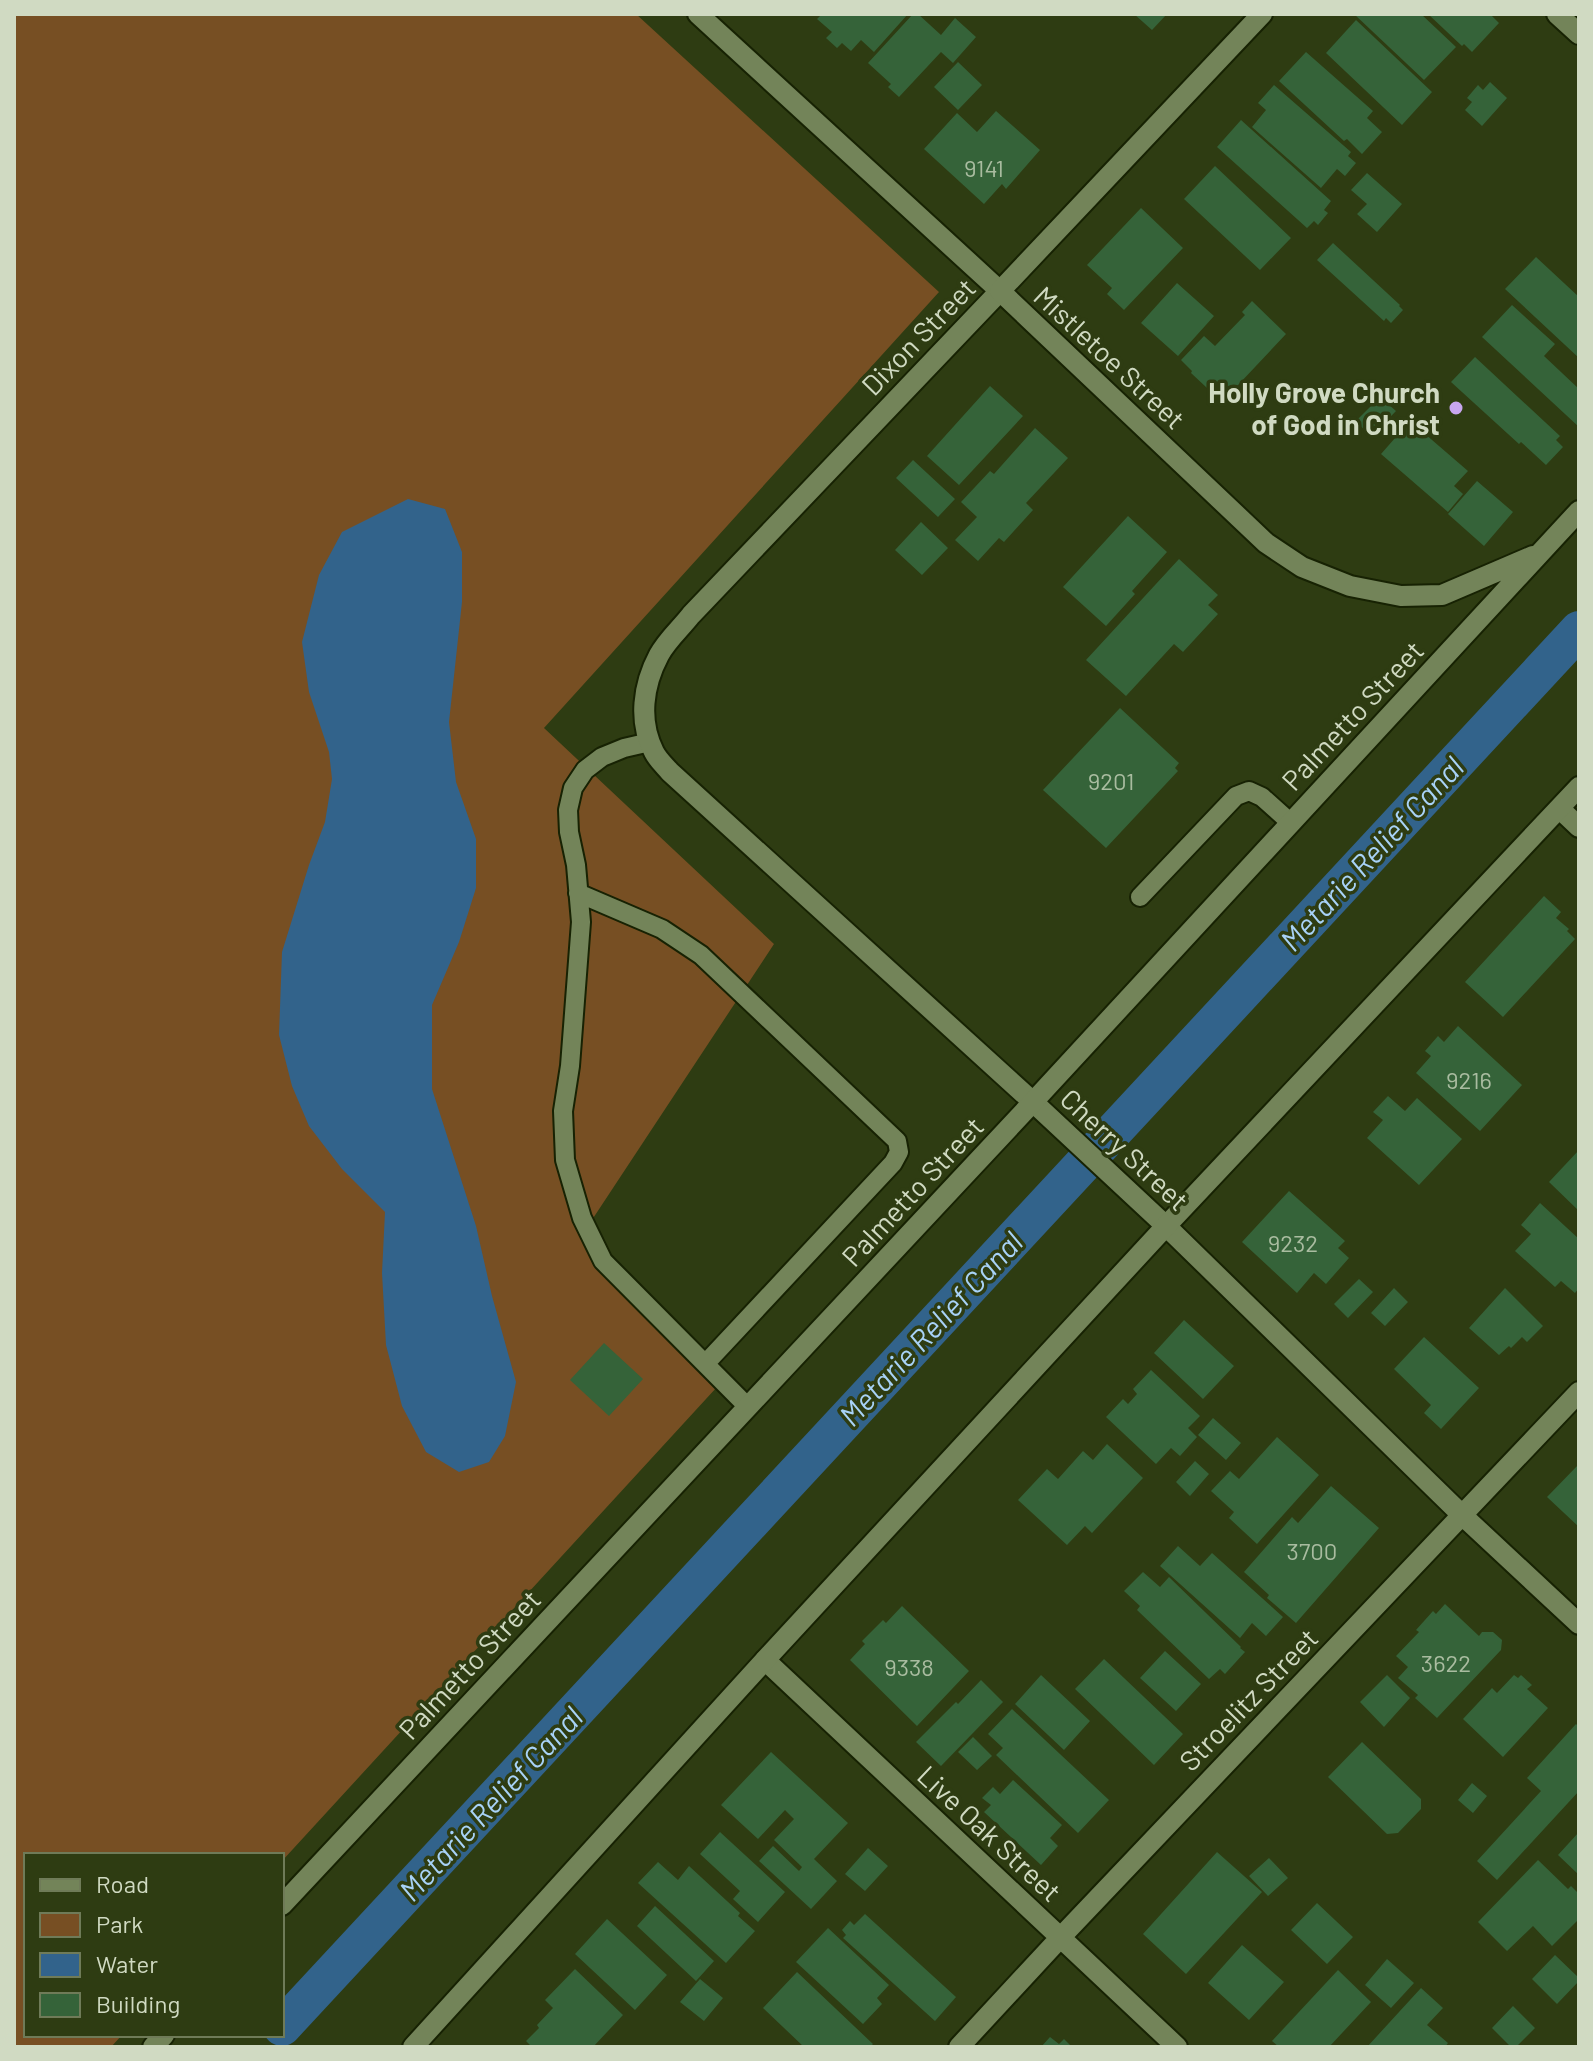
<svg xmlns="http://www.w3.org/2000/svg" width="1593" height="2061" font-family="Barlow,sans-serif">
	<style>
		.green { fill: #774f23 }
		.water { fill: #32638b }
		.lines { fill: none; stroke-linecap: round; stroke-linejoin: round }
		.canal { stroke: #32638b; stroke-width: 38 }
		.building { fill: #356339 }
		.lane-casing { stroke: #172203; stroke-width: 22 }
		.street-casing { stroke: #172203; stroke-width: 24 }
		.secondary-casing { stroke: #172203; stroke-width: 24 }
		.lane { stroke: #738459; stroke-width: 18 }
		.street { stroke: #738459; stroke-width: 20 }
		.secondary { stroke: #738459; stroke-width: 20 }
		.poi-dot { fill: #c8a6ef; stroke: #2e3c12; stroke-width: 3 }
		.labels { text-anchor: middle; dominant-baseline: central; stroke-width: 7; stroke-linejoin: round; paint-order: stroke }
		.number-label { font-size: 24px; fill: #a9bca0 }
		.street-label { font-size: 28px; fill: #d0dac2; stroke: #2e3c12 }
		.poi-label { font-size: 28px; font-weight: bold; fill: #d0dac2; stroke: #2e3c12; text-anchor: end }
		.water-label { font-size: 30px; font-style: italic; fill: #a8d2f7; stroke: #2e3c12 }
	</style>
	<rect width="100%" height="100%" fill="#2e3c12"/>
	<path class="green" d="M14 14H636L939 292 544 728 774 944 582 1235 728 1375 282 1861V1855H26V2035H122L111 2047H14Z"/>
	<path class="water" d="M408 499 445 509 462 552V602L449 722 456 782 476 839V888L459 942 432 1005V1089L476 1226 492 1296 516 1382 505 1436 489 1462 459 1472 426 1452 402 1406 386 1345 382 1273 385 1212 342 1169 309 1126 292 1086 279 1035 282 952 309 865 325 822 332 779 329 752 309 692 302 642 319 575 342 532Z"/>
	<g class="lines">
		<path class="canal" d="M282 2027 1579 630"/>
	</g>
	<path class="building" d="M822 14H908L874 52 861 40 851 51 842 43 837 48 826 38 832 32 817 19Z
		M913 14H918L941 35 955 18 976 37 953 63 941 52 899 97 888 87 891 84 868 63Z
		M1134 14H1167L1152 30Z
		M1354 14H1421L1456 47 1424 80Z
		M1428 14H1490L1499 23 1472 52 1464 44 1462 46Z
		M1356 20 1432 92 1402 125 1326 53Z
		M1306 52 1373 111 1367 118 1382 132 1362 154 1347 139 1344 141 1279 81Z
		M958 62 982 85 958 110 934 87Z
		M1490 82 1507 98 1482 126 1465 110 1472 102 1467 98 1478 85 1483 90Z
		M1274 85 1351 152 1348 156 1356 163 1345 176 1337 169 1321 188 1252 127 1266 110 1258 103Z
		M996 111 1040 150 1006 189 1002 184 984 204 924 149 957 113 977 132Z
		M1241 120 1331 201 1324 210 1328 213 1318 225 1314 221 1307 228 1217 147Z
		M1215 166 1291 238 1260 270 1184 199Z
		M1367 173 1402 204 1377 232 1357 214 1367 204 1351 190Z
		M1141 208 1183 248 1124 310 1107 294 1112 288 1087 265Z
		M1333 243 1400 305 1399 306 1403 310 1391 323 1386 318 1384 321 1317 260Z
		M1536 257 1579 297V358L1505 289Z
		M1177 283 1214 316 1178 356 1141 323Z
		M1252 301 1286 334 1222 402 1191 373 1192 371 1181 360 1204 336 1215 346 1245 315 1242 312Z
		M1512 305 1555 344 1544 356 1579 389V427L1482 337Z
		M1475 357 1560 436 1556 440 1563 447 1546 465 1521 442 1519 444 1451 382Z
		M990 386 1023 416 959 485 927 456Z
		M1380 397 1396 411 1371 437 1356 421Z
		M1410 421 1468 471 1454 486 1463 494 1448 512 1381 454Z
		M1035 428 1068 458 1026 503 1033 510 1004 542 999 538 978 561 955 540 977 517 961 502 990 471 994 474Z
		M913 460 955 499 938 517 896 478Z
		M1477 481 1513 512 1484 546 1448 514Z
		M1128 516 1167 552 1132 591 1135 594 1106 626 1063 587Z
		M921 522 948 548 922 575 895 550Z
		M1179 559 1218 595 1208 605 1218 614 1183 652 1174 644 1126 696 1086 660Z
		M1120 708 1179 763 1175 768 1178 771 1106 848 1043 790Z
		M1544 896 1561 912 1556 918 1569 929 1567 931 1575 939 1503 1017 1465 982Z
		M1458 1026 1522 1085 1480 1131 1416 1073 1431 1056 1425 1051 1438 1036 1444 1042Z
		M1388 1096 1405 1111 1417 1098 1462 1139 1419 1185 1367 1138 1383 1120 1373 1112Z
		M1579 1150V1211L1549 1182Z
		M1289 1191 1345 1241 1338 1248 1349 1258 1326 1284 1314 1273 1297 1293 1242 1242Z
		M1540 1203 1579 1239V1288L1575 1293 1561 1281 1555 1287 1515 1251 1531 1234 1521 1225Z
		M1359 1279 1373 1292 1348 1318 1334 1304Z
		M1394 1288 1408 1302 1385 1326 1371 1313Z
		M1505 1288 1543 1326 1527 1342 1522 1337 1511 1348 1509 1346 1499 1355 1469 1328Z
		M1184 1320 1234 1366 1203 1399 1154 1353Z
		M1424 1337 1479 1388 1441 1429 1424 1413 1431 1405 1394 1369Z
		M604 1343 643 1379 609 1416 570 1380Z
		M1151 1370 1200 1416 1188 1428 1197 1437 1180 1456 1171 1448 1156 1464 1106 1417 1123 1399 1128 1404 1137 1394 1133 1389Z
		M1213 1418 1241 1443 1226 1460 1198 1435Z
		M1277 1437 1319 1475 1257 1544 1229 1518 1234 1512 1211 1491 1230 1471 1239 1479Z
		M1107 1444 1143 1478 1092 1533 1085 1526 1067 1545 1018 1500 1047 1469 1058 1479 1083 1451 1093 1460Z
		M1195 1461 1209 1474 1190 1496 1176 1482Z
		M1579 1464V1527L1547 1497Z
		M1331 1486 1379 1528 1296 1623 1267 1598 1269 1595 1244 1572 1292 1517 1298 1523Z
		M1178 1546 1200 1566 1212 1553 1283 1617 1266 1636 1252 1623 1240 1638 1160 1566Z
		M1143 1572 1160 1587 1169 1577 1241 1647 1240 1648 1245 1652 1225 1674 1220 1669 1209 1679 1137 1610 1140 1606 1124 1591Z
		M1445 1604 1479 1636 1482 1632H1493L1502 1640 1501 1650 1437 1718 1415 1698 1418 1695 1398 1678 1408 1667 1396 1656 1419 1632 1416 1630 1433 1611 1436 1614Z
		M902 1606 969 1671 917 1726 850 1660 865 1644 862 1641 883 1620 886 1623Z
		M1165 1651 1201 1684 1176 1711 1140 1678Z
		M1104 1659 1183 1734 1154 1765 1075 1689Z
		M1041 1675 1090 1721 1064 1750 1015 1704Z
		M1387 1675 1410 1698 1384 1727 1360 1702Z
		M1514 1675 1518 1678 1521 1675 1532 1685 1527 1689 1548 1708 1503 1757 1463 1719 1492 1688 1497 1693Z
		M981 1680 1003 1702 941 1766 916 1742 956 1702 958 1704Z
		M1012 1709 1109 1800 1078 1833 996 1755 1003 1748 988 1734Z
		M1576 1724 1579 1727V1791L1497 1880 1477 1861 1541 1791 1527 1778Z
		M973 1737 992 1756 977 1770 958 1752Z
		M1362 1742 1421 1799V1809L1398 1833 1387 1834 1328 1777Z
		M771 1752 848 1823 814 1859 837 1881 811 1909 759 1861 773 1846 799 1871 802 1867 774 1840 794 1819 785 1810 758 1839 721 1805Z
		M1013 1780 1062 1825 1050 1838 1058 1846 1041 1865 984 1812 991 1805 982 1798 993 1787 1000 1794Z
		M1472 1783 1487 1796 1473 1813 1458 1800Z
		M720 1832 785 1892 758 1922 733 1899 740 1891 700 1854Z
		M1579 1832V1875L1558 1855Z
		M868 1848 888 1866 865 1891 845 1874Z
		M1217 1852 1262 1892 1186 1974 1143 1934Z
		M1269 1858 1288 1878 1268 1896 1249 1876Z
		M1538 1860 1568 1889 1571 1886 1579 1894V1919L1552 1946 1533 1926 1507 1951 1478 1922Z
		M658 1862 678 1880 689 1866 740 1913 738 1916 755 1931 726 1963 638 1883Z
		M1317 1903 1353 1937 1327 1964 1291 1930Z
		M655 1906 714 1961 696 1981 637 1926Z
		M865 1914 956 1997 935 2021 843 1938 846 1935 842 1930 850 1921 854 1925Z
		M607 1919 667 1975 635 2010 575 1954Z
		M828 1928 889 1985 877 1998 882 2004 863 2024 796 1962Z
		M1242 1945 1284 1982 1249 2020 1208 1983Z
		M1555 1955 1579 1978V1981L1557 2004 1532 1979Z
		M1387 1959 1414 1983 1391 2008 1365 1985Z
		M575 1969 623 2015 593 2047H532L526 2041 539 2028 537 2025 553 2008 545 2000Z
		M1338 1970 1371 2002 1329 2047H1279L1272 2041Z
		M797 1972 873 2044 870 2047H804L763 2008Z
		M700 1979 723 1998 704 2021 680 2002Z
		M1421 1988 1443 2008 1427 2025 1448 2043 1445 2047H1367Z
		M1513 2006 1535 2028 1516 2047H1511L1492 2028Z
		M1050 2037 1059 2044 1064 2039 1072 2047H1041Z"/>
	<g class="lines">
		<defs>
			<path id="lane" d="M650 742 624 748 602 757 585 770 573 788 568 810 569 832 576 865 581 922 570 1066 563 1111 565 1160 582 1218 603 1261 748 1407
				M578 893 662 929 701 955 897 1141 899 1152 893 1163 706 1363
				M1140 897 1236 796 1249 791 1262 797 1291 823"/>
			<path id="street" d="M698 14 1000 291 691 615C681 628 667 640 659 655 643 685 638 721 654 752 658 760 665 766 670 772L1033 1102 1166 1226 1462 1515 1579 1624
				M1557 14 1579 34
				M1560 809 1579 827
				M765 1660 1177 2047
				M959 2047 1060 1938 1579 1392"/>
			<path id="secondary" d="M1262 14 1000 291 1266 543 1302 567 1350 586 1401 596 1442 595 1533 556
				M282 1905 1033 1102 1579 511
				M153 2047 164 2035
				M413 2047 765 1660 1166 1226 1579 787"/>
		</defs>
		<use href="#lane" class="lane-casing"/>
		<use href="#street" class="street-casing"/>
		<use href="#secondary" class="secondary-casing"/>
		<use href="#lane" class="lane"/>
		<use href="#street" class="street"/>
		<use href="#secondary" class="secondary"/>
	</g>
	<circle class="poi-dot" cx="1456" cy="408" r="8"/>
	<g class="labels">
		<g class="number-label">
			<text x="984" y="167">9141</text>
			<text x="1111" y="780">9201</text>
			<text x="1469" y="1079">9216</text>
			<text x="1293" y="1242">9232</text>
			<text x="1312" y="1550">3700</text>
			<text x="1446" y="1662">3622</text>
			<text x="909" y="1666">9338</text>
		</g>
		<g class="street-label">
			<text transform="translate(918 336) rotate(-46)">Dixon Street</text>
			<text transform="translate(1110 357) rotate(43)">Mistletoe Street</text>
			<text transform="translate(1352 715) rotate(-47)">Palmetto Street</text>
			<text transform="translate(1125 1149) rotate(43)">Cherry Street</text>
			<text transform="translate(912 1191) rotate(-47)">Palmetto Street</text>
			<text transform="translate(469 1664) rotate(-47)">Palmetto Street</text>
			<text transform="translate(1248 1699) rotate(-46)">Stroelitz Street</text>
			<text transform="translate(990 1833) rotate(43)">Live Oak Street</text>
		</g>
		<g class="poi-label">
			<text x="1440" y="392">Holly Grove Church<tspan x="1440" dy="32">of God in Christ</tspan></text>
		</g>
		<g class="water-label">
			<text transform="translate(1371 853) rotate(-47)">Metarie Relief Canal</text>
			<text transform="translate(930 1328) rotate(-47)">Metarie Relief Canal</text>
			<text transform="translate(490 1803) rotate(-47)">Metarie Relief Canal</text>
		</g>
	</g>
	<rect width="1593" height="2061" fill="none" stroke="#d0dac2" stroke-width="32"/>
	<rect x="24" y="1853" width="260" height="184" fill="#2e3c12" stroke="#6f7b58" stroke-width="2"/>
	<rect x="40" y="1879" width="40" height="12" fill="#738459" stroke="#6f7b58" stroke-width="2"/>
	<text x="96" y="1893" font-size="24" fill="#d0dac2">Road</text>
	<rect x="40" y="1913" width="40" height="24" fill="#774f23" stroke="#6f7b58" stroke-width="2"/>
	<text x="96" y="1933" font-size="24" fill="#d0dac2">Park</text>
	<rect x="40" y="1953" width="40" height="24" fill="#32638b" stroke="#6f7b58" stroke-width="2"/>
	<text x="96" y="1973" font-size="24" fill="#d0dac2">Water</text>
	<rect x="40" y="1993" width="40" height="24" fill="#356339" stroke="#6f7b58" stroke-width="2"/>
	<text x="96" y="2013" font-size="24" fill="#d0dac2">Building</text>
</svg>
